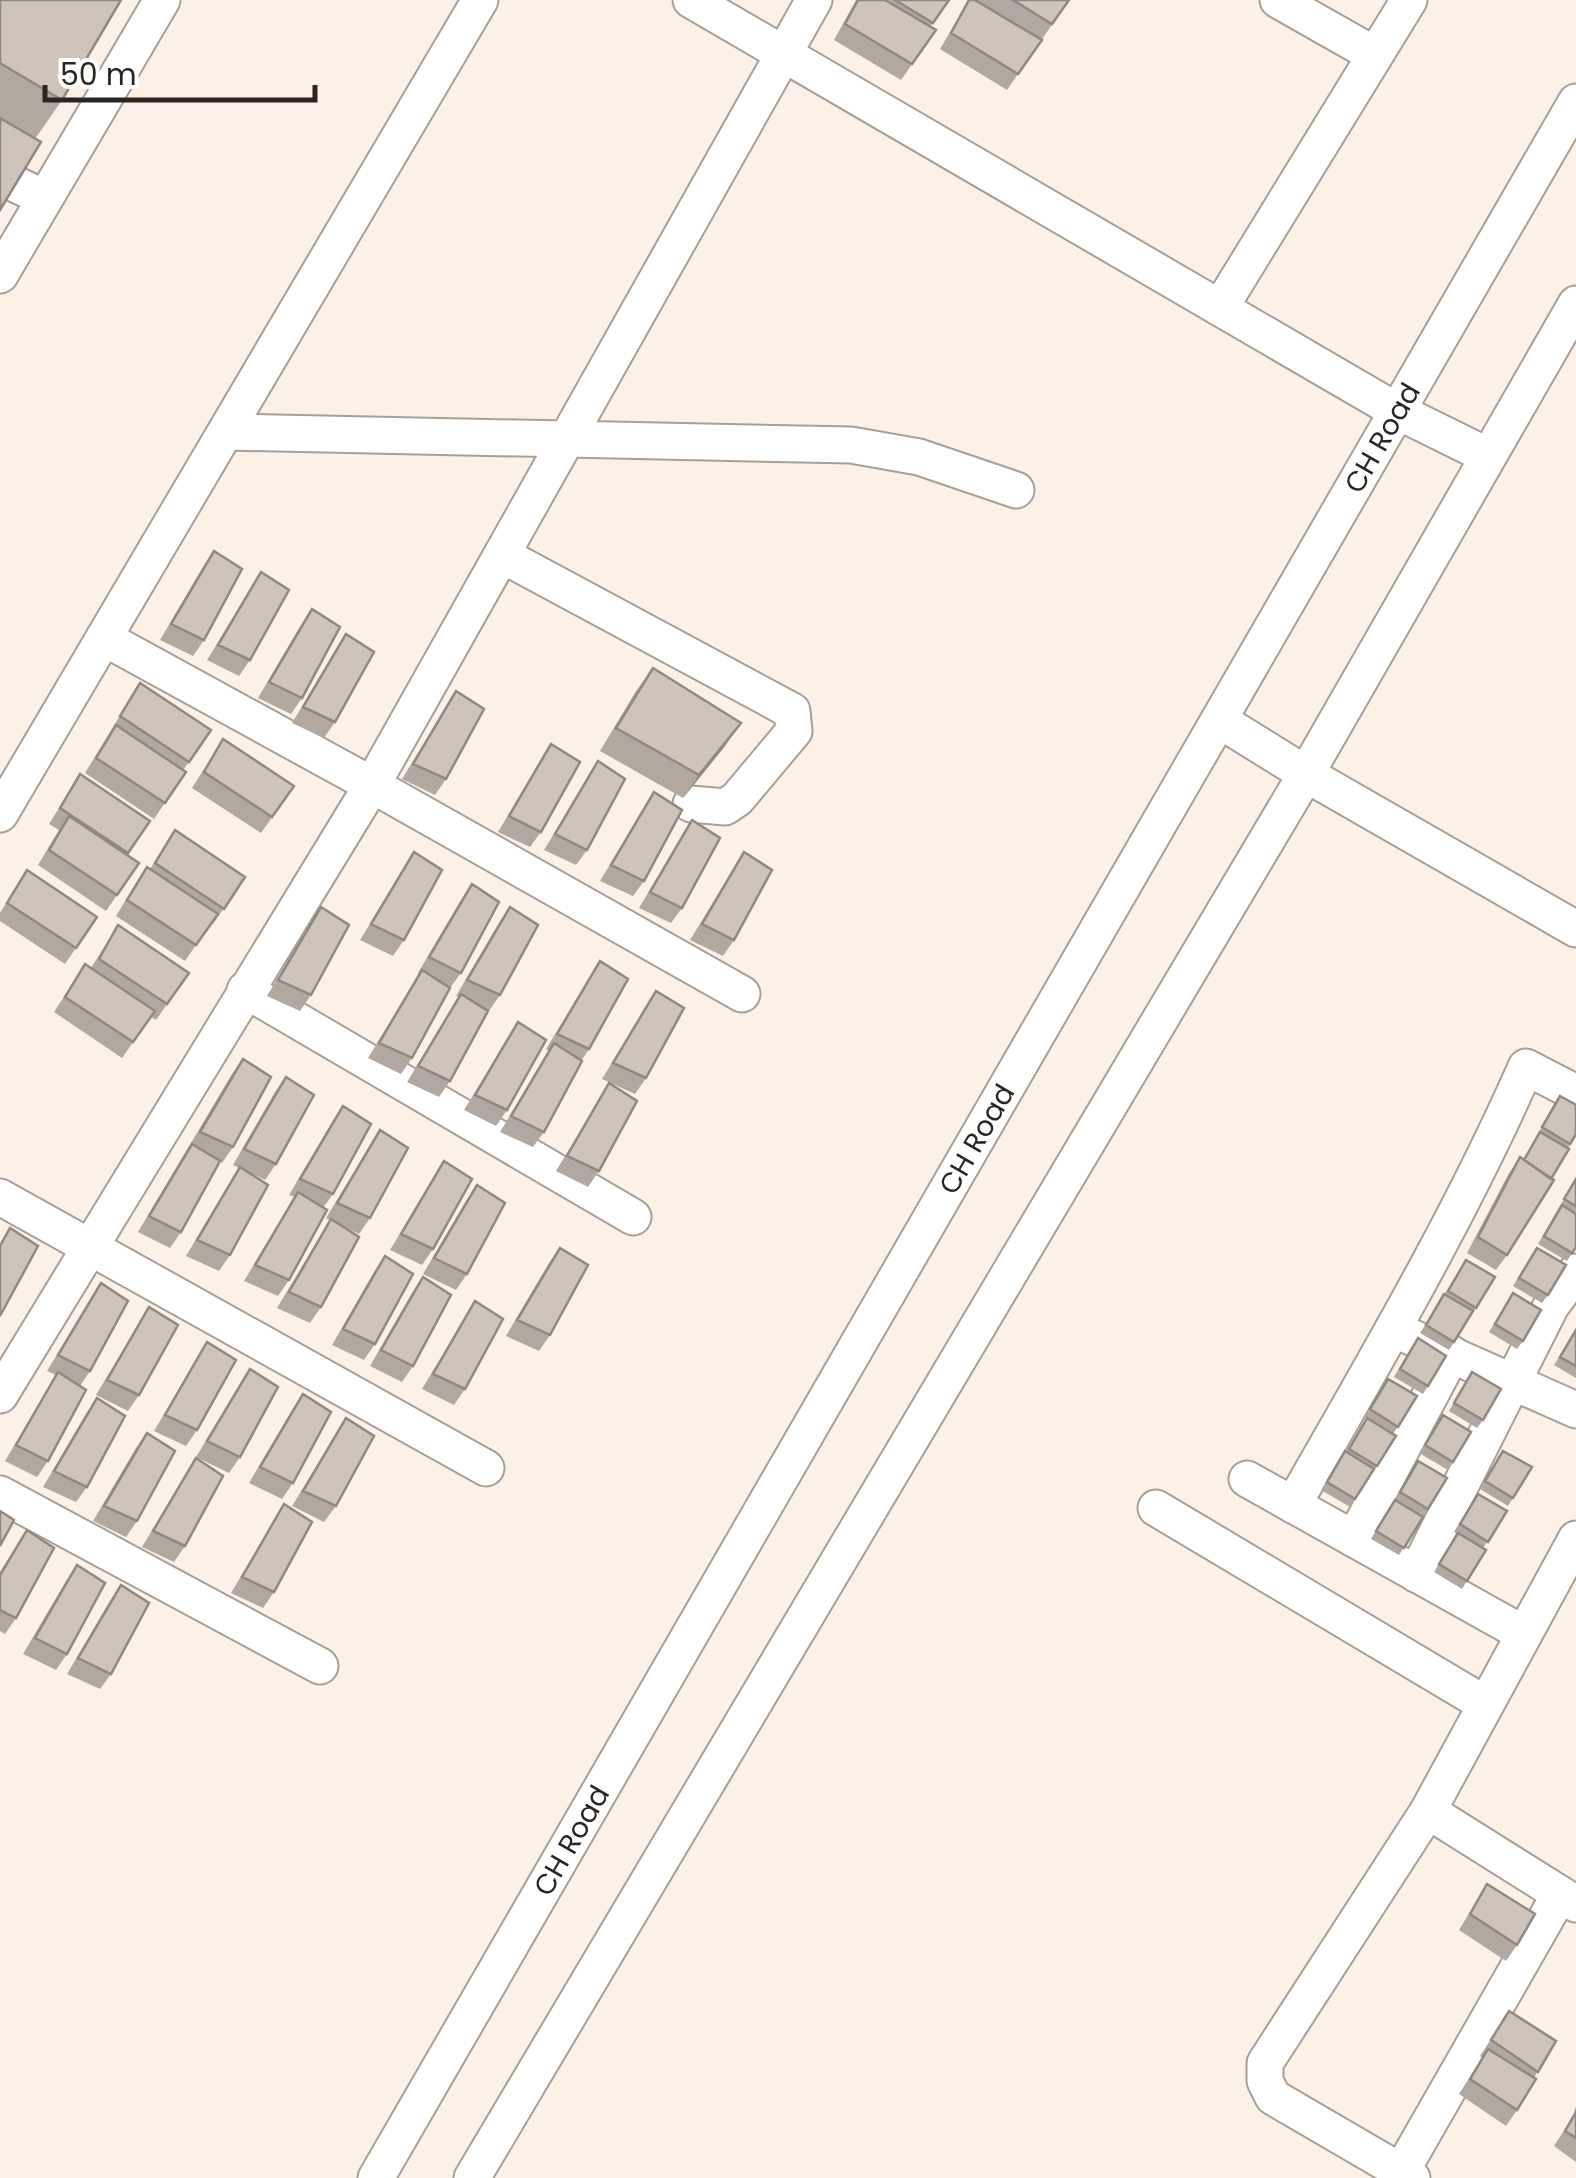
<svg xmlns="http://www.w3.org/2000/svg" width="1576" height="2178" font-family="Poppins,sans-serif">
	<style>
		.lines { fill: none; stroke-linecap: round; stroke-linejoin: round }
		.minor-casing { stroke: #a89f96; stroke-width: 39 }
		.minor { stroke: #fff; stroke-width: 35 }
		.wall { fill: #b1a9a0 }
		.shaded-wall { fill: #908982 }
		.building { fill: #cec4ba; stroke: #908982; stroke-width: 2.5 }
		.labels { text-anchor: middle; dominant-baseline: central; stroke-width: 9; stroke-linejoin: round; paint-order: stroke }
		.street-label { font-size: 28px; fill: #292622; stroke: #fff }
	</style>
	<rect width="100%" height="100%" fill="#fbf1e7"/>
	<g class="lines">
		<defs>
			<g id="minor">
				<path d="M691 0 1397 411 1488 456"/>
				<path d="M1278 0 1375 55"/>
				<path d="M0 177 45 198"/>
				<path d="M0 275 162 0"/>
				<path d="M1220 308 1409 0"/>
				<path d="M226 432 851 445 919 457 1016 490"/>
				<path d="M502 555 792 711 794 731 737 799 725 807 691 804"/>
				<path d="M104 638 372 785 742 994"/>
				<path d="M1219 720 1306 774 1576 929"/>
				<path d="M0 814 480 0"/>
				<path d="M245 990 633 1217"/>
				<path d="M0 1197 486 1468"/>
				<path d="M1393 1329 1576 1410"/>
				<path d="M0 1395 372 785 814 0"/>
				<path d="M1247 1479 1524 1634"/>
				<path d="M0 1494 320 1666"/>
				<path d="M1293 1505C1375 1361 1459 1219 1526 1067L1576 1093"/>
				<path d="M1156 1508 1485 1704"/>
				<path d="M1354 1539 1452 1354"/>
				<path d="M1416 1574 1551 1306 1576 1272"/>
				<path d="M1428 1811 1576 1904"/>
				<path d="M1401 2172 1560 1894"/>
				<path id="s1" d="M376 2178 1576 102"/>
				<path d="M472 2178 1306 774 1576 304"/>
				<path d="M1412 2178 1273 2097 1265 2081V2063L1428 1811 1576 1539"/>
			</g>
		</defs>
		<use href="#minor" class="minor-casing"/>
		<use href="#minor" class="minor"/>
	</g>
	<path class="wall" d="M0 0 62 100 35 139 0 210Z
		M856 0H949L930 27 936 30 901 80 834 40Z
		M969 0H1069L1007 90 940 49Z
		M214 551 204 640 193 656 160 640 203 567Z
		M261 572 250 660 239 676 207 660Z
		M312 609 302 698 291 714 258 698 301 625Z
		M346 634 335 722 324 738 292 723Z
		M653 668 725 746 683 798 600 751 636 691Z
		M140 683 189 762 183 770 186 772 154 819 85 773Z
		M456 691 446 779 435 795 402 779Z
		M223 739 294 786 261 833 192 788Z
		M551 744 541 832 530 847 498 832Z
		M598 761 587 850 576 865 544 850Z
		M80 774 150 821 127 855 117 895 106 911 38 865 59 830 49 824Z
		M654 792 644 881 633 896 600 881Z
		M692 820 682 908 671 923 639 908Z
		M175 830 245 877 213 924 211 923 185 961 116 916 136 883 147 867 150 869Z
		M414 852 404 940 393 956 360 940Z
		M744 852 734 940 723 956 690 940Z
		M27 870 97 917 65 964 0 921V913Z
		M472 884 461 973 450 988 412 1058 401 1074 368 1058 419 974 418 973 461 900Z
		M321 907 311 995 300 1011 267 996 310 923Z
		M510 907 500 995 489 1011 450 1081 439 1097 407 1082 459 997 456 996 499 923Z
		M118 925 189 973 156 1020 151 1017 122 1058 54 1012 85 964 91 968Z
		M600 961 589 1049 581 1061 544 1132 533 1147 500 1132 549 1051 546 1049Z
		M656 991 646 1078 635 1094 602 1079Z
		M518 1022 507 1110 496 1126 464 1110Z
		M243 1059 233 1147 222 1163 220 1162 181 1232 170 1248 138 1232 232 1074Z
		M286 1077 276 1164 265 1180 248 1172 230 1255 219 1271 186 1256 239 1168 233 1165 275 1092Z
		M609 1083 599 1171 588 1187 556 1171Z
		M1560 1096 1576 1134 1507 1255 1496 1270 1467 1253 1509 1173 1520 1157 1523 1160Z
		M343 1106 333 1194 323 1208 289 1280 278 1296 244 1281 295 1197 289 1195 332 1122Z
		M380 1130 370 1218 359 1234 340 1225 321 1307 310 1323 277 1308 330 1220 326 1218Z
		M444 1161 433 1249 422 1265 390 1250Z
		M1576 1178V1247L1567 1261 1538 1244Z
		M477 1185 467 1274 456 1290 423 1274 466 1201Z
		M560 1248 550 1335 539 1351 506 1336 549 1263Z
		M385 1256 375 1344 364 1360 332 1345 374 1272Z
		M1531 1256 1548 1295 1542 1303 1513 1286Z
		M1461 1268 1476 1308 1449 1350 1420 1333Z
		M423 1277 413 1366 402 1382 370 1366 412 1293Z
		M101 1283 90 1371 80 1386 48 1461 37 1477 5 1461 56 1375 47 1371Z
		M1513 1293 1523 1341 1517 1349 1489 1332Z
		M475 1301 465 1389 454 1405 422 1389Z
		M149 1307 139 1395 128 1411 96 1395Z
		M1576 1329V1378L1554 1365Z
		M207 1342 197 1430 186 1446 154 1431Z
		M1412 1346 1428 1386 1423 1394 1394 1377Z
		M250 1369 240 1457 229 1473 196 1457Z
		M1467 1380 1483 1420 1477 1428 1449 1411Z
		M1383 1387 1417 1396 1393 1434 1377 1466 1372 1474 1371 1473 1350 1507 1321 1490 1339 1459 1345 1451 1346 1452 1367 1419 1365 1417Z
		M303 1394 293 1483 282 1499 249 1483 292 1410Z
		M97 1398 87 1487 76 1502 43 1487 86 1414Z
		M1443 1415 1453 1462 1448 1470 1419 1453Z
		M346 1418 336 1506 324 1522 292 1506Z
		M147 1433 137 1521 126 1537 93 1521 136 1448Z
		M196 1458 185 1546 174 1562 142 1547Z
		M1498 1459 1532 1467 1508 1506 1480 1489Z
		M1413 1469 1428 1509 1423 1517 1394 1500Z
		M1472 1502 1507 1511 1483 1548 1486 1550 1462 1589 1434 1572 1457 1534 1454 1532Z
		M284 1504 274 1592 263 1608 231 1593Z
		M1389 1508 1423 1517 1399 1555 1371 1539Z
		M27 1530 16 1618 5 1634 0 1631V1572Z
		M77 1565 67 1654 56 1670 23 1654 66 1581Z
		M121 1585 111 1674 100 1689 67 1674 110 1601Z
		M1487 1884 1517 1945 1506 1961 1459 1930Z
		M1509 2011 1556 2041 1534 2078 1517 2110 1506 2126 1459 2094 1482 2058 1480 2056Z
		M1576 2107V2162L1554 2146 1576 2112 1574 2111Z"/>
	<path class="shaded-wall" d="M741 723 725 746 683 798 699 775Z"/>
	<path class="building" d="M0 0H121L62 100 0 63Z
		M858 0H885L936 30 912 64 845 24Z
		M895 0H949L933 23Z
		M969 0H975L1042 40 1018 74 951 33Z
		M1013 0H1069L1052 24Z
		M0 118 41 142 0 210Z
		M214 551 242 569 204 640 171 624Z
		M261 572 289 590 250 660 218 645Z
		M312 609 340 627 302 698 269 682Z
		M346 634 374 652 335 722 303 707Z
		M653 668 741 723 699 775 616 728Z
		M140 683 211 730 189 762 120 716Z
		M456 691 484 709 446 779 413 764Z
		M116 725 186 772 165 803 96 758Z
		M223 739 294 786 272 817 204 772Z
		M551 744 580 762 541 832 509 816Z
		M598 761 625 779 587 850 555 834Z
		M80 774 150 821 128 853 60 808Z
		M654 792 682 810 644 881 611 865Z
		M69 816 139 863 117 895 49 850Z
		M692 820 720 838 682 908 650 892Z
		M175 830 245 877 224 909 155 863Z
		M414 852 442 870 404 940 371 924Z
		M744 852 772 870 734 940 702 924Z
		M147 867 218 914 196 945 127 900Z
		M27 870 97 917 76 948 7 903Z
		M472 884 499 902 461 973 429 957Z
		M321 907 349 925 311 995 278 980Z
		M510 907 538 925 500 995 467 980Z
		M118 925 189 973 167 1004 99 959Z
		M600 961 628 979 589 1049 557 1034Z
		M85 964 155 1011 133 1042 65 997Z
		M422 970 450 988 412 1058 379 1043Z
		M656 991 684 1008 646 1078 613 1063Z
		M461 994 488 1011 450 1081 418 1066Z
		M518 1022 546 1040 507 1110 475 1095Z
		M554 1043 582 1061 544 1132 511 1116Z
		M243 1059 271 1077 233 1147 200 1132Z
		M286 1077 314 1095 276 1164 244 1149Z
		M609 1083 637 1101 599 1171 567 1156Z
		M1560 1096 1576 1105V1134L1570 1144 1542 1127Z
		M343 1106 371 1124 333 1194 300 1179Z
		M380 1130 408 1148 370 1218 337 1203Z
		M1540 1132 1569 1149 1551 1179 1524 1160Z
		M192 1144 220 1161 181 1232 149 1216Z
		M1520 1157 1554 1180 1507 1255 1478 1237Z
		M444 1161 472 1179 433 1249 401 1234Z
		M240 1167 268 1185 230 1255 197 1240Z
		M1576 1179V1206L1564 1199Z
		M477 1185 505 1203 467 1274 434 1258Z
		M298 1192 327 1210 289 1280 255 1265Z
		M1562 1205 1576 1214V1247L1572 1253 1544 1236Z
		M331 1219 359 1237 321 1307 289 1292Z
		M10 1228 38 1246 0 1316V1246Z
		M560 1248 588 1265 550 1335 517 1320Z
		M1537 1248 1566 1265 1548 1295 1519 1278Z
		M385 1256 413 1274 375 1344 343 1329Z
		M1466 1260 1495 1277 1476 1308 1448 1291Z
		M423 1277 451 1295 413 1366 381 1350Z
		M101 1283 128 1301 90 1371 58 1355Z
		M1513 1293 1541 1310 1523 1341 1495 1324Z
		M1444 1294 1473 1311 1454 1342 1426 1325Z
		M475 1301 503 1319 465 1389 433 1374Z
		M149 1307 178 1325 139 1395 107 1380Z
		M1576 1330V1366L1560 1357Z
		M1418 1338 1446 1356 1428 1386 1400 1369Z
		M207 1342 236 1360 197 1430 165 1415Z
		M250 1369 278 1387 240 1457 207 1441Z
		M58 1372 86 1390 48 1461 16 1445Z
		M1472 1372 1501 1389 1483 1420 1454 1403Z
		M1388 1379 1417 1396 1398 1427 1370 1409Z
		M303 1394 331 1412 293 1483 260 1467Z
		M97 1398 125 1416 87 1487 54 1471Z
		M1443 1415 1471 1432 1453 1462 1425 1445Z
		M346 1418 374 1436 336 1506 303 1491Z
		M1367 1418 1396 1436 1377 1466 1349 1449Z
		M147 1433 175 1451 137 1521 104 1506Z
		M1345 1451 1374 1469 1355 1499 1327 1482Z
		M1503 1451 1532 1467 1513 1498 1485 1481Z
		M196 1458 223 1476 185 1546 153 1531Z
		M1418 1461 1447 1478 1428 1509 1400 1492Z
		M1478 1494 1507 1511 1488 1542 1460 1524Z
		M1395 1500 1423 1517 1404 1548 1376 1531Z
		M284 1504 312 1522 274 1592 242 1577Z
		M0 1511 14 1520 0 1546Z
		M27 1530 54 1548 16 1618 0 1610V1575Z
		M1458 1533 1486 1550 1467 1581 1439 1564Z
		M77 1565 105 1583 67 1654 35 1638Z
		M121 1585 149 1603 111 1674 78 1658Z
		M1487 1884 1535 1914 1517 1945 1470 1914Z
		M1509 2011 1556 2041 1538 2072 1491 2040Z
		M1488 2049 1536 2079 1517 2110 1470 2079Z
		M1576 2112V2138L1565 2131Z"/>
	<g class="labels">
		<g class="street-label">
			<text stroke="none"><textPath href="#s1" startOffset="2010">CH Road</textPath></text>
			<text stroke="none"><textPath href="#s1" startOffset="1200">CH Road</textPath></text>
			<text stroke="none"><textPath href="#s1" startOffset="390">CH Road</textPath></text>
		</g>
	</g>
	<path d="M45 85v15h270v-15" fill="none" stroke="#292622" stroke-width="5"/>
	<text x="60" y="85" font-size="30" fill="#292622" stroke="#ffffff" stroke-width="8" paint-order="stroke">50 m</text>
</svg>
